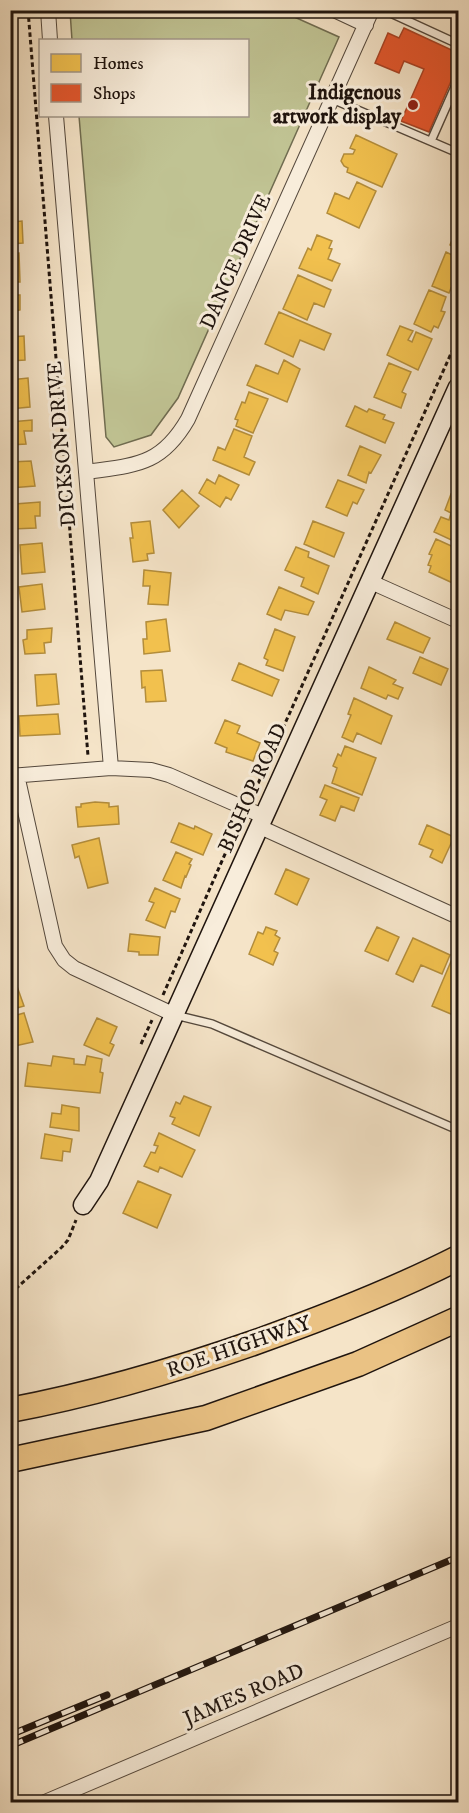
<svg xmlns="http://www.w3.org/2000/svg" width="469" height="1813" font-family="'IM FELL DW Pica',serif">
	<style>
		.green { fill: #c0c393; stroke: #706c50; stroke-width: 1.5 }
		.homes { fill: #f2c14e; stroke: #b38d3b; stroke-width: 1.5 }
		.shops { fill: #e4572e; stroke: #a94324; stroke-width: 1.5 }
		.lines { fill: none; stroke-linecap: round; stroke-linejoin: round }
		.lane-casing { stroke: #54483c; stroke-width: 10 }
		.street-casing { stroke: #54483c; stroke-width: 16 }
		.secondary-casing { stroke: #1f140e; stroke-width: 21 }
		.highway-casing { stroke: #1f140e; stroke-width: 27 }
		.path { stroke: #1f140e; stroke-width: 3; stroke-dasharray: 4.5 3; stroke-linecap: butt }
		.lane { stroke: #f8eddb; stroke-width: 7 }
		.street { stroke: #f8eddb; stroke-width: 14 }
		.secondary { stroke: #f8eddb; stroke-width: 18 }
		.highway { stroke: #eac284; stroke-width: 24 }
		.rail-casing { stroke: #1f140e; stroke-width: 7 }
		.rail { stroke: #f8eddb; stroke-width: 4.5; stroke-dasharray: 14; stroke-linecap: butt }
		.poi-dot { fill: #8f2418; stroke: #f8eddb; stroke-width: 2 }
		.labels { text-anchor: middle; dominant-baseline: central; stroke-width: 6; stroke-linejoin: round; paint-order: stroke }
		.poi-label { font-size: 21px; font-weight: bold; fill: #1f140e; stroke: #f8eddb; text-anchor: end }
		.street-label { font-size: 21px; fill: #1f140e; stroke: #f8eddb }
	</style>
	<rect width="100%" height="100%" fill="#f5e4c8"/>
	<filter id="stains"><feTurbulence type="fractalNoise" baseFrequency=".00333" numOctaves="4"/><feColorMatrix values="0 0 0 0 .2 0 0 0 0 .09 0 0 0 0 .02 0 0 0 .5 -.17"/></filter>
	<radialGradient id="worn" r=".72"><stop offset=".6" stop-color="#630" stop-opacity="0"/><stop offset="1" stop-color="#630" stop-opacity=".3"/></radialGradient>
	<path class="green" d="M70 11H281L339 37 178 398 151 435 114 447 106 437 79 116H248V40H72Z"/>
	<path class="homes" d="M356 135 397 154 382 187 347 172 348 168 344 166 341 161 344 154H353L355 150 350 148Z
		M357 182 376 191 359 228 327 213 335 193 349 199Z
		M10 210 12 222 22 221 23 243 10 244Z
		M458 226V249L450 245Z
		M317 235 332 241 329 248 332 249 328 259 340 264 332 281 299 268 308 248 311 250Z
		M446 252 458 258 457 273 458 274V278L454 289 451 288 449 293 432 286Z
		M19 253 20 282H10V254Z
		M298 275 331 290 324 307 314 303 307 320 283 309Z
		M429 290 446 297 441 311 445 312 438 328 434 326 431 332 414 324Z
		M10 295H20V310L15 311V321L10 322Z
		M279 312 331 334 324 350 300 340 293 357 265 344Z
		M400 326 413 331 408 340 412 342 416 332 432 339 418 370 387 355Z
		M24 336 25 360 10 361V337Z
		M284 360 300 369 287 402 247 385 256 365 278 374Z
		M389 363 411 372 402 392 406 394 401 408 374 397Z
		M28 378 30 407 10 409V380Z
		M249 392 268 399 253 433 236 426 238 420 235 419 242 402 245 403Z
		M355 406 367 412 369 409 385 415 383 419 394 423 385 443 346 426Z
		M32 420V431H24L26 444 10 445V422Z
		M234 429 252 436 244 457 255 462 249 475 213 460 218 447 225 450Z
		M360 446 381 455 371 473 369 472 366 483 348 475Z
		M31 461 35 486 10 488V462Z
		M219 475 239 485 231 500 226 497 220 507 199 493 207 479 215 484Z
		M338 480 364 490 357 504 353 502 347 516 326 507Z
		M182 490 199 506 179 528 163 510Z
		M451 494 458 497V543L434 532 441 517 449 520 451 513 445 510Z
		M40 502V516H35L36 528 12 529 11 515H15V504Z
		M150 521 154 553 147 554 148 560 133 562 130 538H133L131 523Z
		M313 521 344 533 334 557 304 544Z
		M436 539 458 549 457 585 429 572 431 566 428 565 432 555 429 554Z
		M42 543 45 572 22 574 20 545Z
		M296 547 309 552 308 557 329 566 318 594 301 586 304 578 285 570Z
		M144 570 171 573 168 605 148 604 150 586H143Z
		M42 584 45 609 22 612 19 587Z
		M279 587 314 602 308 615 285 610 281 620 267 614Z
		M166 619 170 651 144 654 143 639H147L146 622Z
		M395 622 430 638 423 653 387 639Z
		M52 628 51 642 44 643 45 653 25 654 23 640 27 639V630Z
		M275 629 295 637 283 671 266 665 268 660 264 658Z
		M420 657 448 669 441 685 413 673Z
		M239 663 279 680 272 696 232 680Z
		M369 667 396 680 393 684 403 688 398 699 388 695 386 699 361 688Z
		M162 670 166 701 146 702 145 687 142 688 141 671Z
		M56 674 59 704 37 706 35 675Z
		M354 698 392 716 381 744 357 733 353 742 342 737 351 715 348 714Z
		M58 714 60 734 20 736 19 716Z
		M225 720 240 726 237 733 260 743 253 761 226 752 227 748 215 743Z
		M345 746 376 758 362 795 332 783 337 768 333 766 338 754 341 756Z
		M325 785 359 798 354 811 341 806 335 821 320 815 327 800 320 797Z
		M95 802 109 803V807L118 806 119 824 78 827 76 807H81V804Z
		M179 823 194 829 195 826 212 834 203 855 171 842Z
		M427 825 454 837 442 863 430 857 433 850 419 844Z
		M99 838 108 883 88 888 79 856 75 858 72 845Z
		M176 852 192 859 189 864 191 865 186 877 185 876 181 888 163 880Z
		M286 869 309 879 297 905 275 894Z
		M155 888 180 899 175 912 171 911 165 928 146 920 154 903 149 901Z
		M266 927 277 931 275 935 280 938 274 951 278 953 273 965 249 954 258 932 263 934Z
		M377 927 399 937 388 961 365 951Z
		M130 934 160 937 158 955H139V952L128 951Z
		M413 938 450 955 442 974 421 965 413 982 396 974Z
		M452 959 458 962V1017L432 1006Z
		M13 975 24 1006 10 1010V976Z
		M24 1013 33 1042 10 1047V1029L12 1028 10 1017Z
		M97 1018 117 1027 110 1043 114 1045 109 1056 84 1045Z
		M53 1056 74 1059V1064L85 1065 87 1056 102 1059 100 1072 103 1073 100 1093 25 1086 28 1063 51 1066Z
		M184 1096 211 1107 199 1136 172 1124 175 1118 170 1116 176 1102 180 1104Z
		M62 1105 79 1108V1131L50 1127 52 1113 61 1114Z
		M159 1133 195 1150 182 1177 160 1167 158 1172 144 1166 151 1152 155 1153 158 1146 154 1145Z
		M45 1134 72 1139 70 1152 63 1151 62 1161 41 1158Z
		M138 1181 171 1195 157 1228 123 1213Z"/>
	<path class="shops" d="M404 28 458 53V65L429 132 401 121 424 69 404 61 399 73 375 63 388 33 399 38Z"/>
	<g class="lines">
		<defs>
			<path id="lane" d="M384 10 458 44
				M332 99 458 153
				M431 141 458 80
				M175 1015 212 1024 458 1130"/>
			<path id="street" d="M48 10 50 40
				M334 10 366 25
				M56 116 111 768
				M86 472C135 465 161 466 188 419L372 10
				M371 582 458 621
				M17 775 55 946 64 960 74 968 175 1015
				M10 776 111 768 151 770 169 775 265 817
				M260 827 458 917
				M45 1802 458 1626"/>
			<path id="secondary" d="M83 1205 99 1181 458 387"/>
			<path id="highway" d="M10 1410C95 1394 176 1370 256 1342 326 1317 393 1291 458 1258
				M10 1460 206 1418 358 1364 458 1319"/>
		</defs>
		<use href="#lane" class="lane-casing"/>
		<use href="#street" class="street-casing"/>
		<use href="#secondary" class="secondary-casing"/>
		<use href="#highway" class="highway-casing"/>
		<path class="path" d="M28 10 88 756
			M252 797 458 338
			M163 995 240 820
			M141 1044 152 1020
			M10 1294 62 1247 68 1240 76 1220"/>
		<use href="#lane" class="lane"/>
		<use href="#street" class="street"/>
		<use href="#secondary" class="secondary"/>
		<use href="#highway" class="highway"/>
		<defs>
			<path id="rail" d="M10 1735 107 1695
				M10 1746 458 1557"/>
		</defs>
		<use href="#rail" class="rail-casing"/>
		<use href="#rail" class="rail"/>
	</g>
	<circle class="poi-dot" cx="413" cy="105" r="6"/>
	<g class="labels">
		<g class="poi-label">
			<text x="401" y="93">Indigenous<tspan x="401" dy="24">artwork display</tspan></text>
		</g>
		<g class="street-label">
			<text transform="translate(236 262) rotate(-66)">DANCE DRIVE</text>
			<text transform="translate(62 444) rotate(-95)">DICKSON DRIVE</text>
			<text transform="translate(253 788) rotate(-66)">BISHOP ROAD</text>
			<text transform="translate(239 1347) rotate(-19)">ROE HIGHWAY</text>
			<text transform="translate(244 1695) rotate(-23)">JAMES ROAD</text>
		</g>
	</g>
	<rect width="469" height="1813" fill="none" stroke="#f5e4c8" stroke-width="36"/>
	<rect x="12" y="12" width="445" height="1789" fill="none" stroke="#1f140e" stroke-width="3"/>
	<rect x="18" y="18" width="433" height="1777" fill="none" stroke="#1f140e" stroke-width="1.5"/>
	<rect x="39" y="39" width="210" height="78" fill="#f8eddb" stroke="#a19689" stroke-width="1.5"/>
	<rect x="51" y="54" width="30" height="18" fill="#f2c14e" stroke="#a19689" stroke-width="1.5"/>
	<text x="93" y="69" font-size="18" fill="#1f140e">Homes</text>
	<rect x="51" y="84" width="30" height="18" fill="#e4572e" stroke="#a19689" stroke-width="1.5"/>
	<text x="93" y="99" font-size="18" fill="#1f140e">Shops</text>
	<rect width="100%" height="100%" filter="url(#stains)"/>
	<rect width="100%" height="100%" fill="url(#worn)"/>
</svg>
